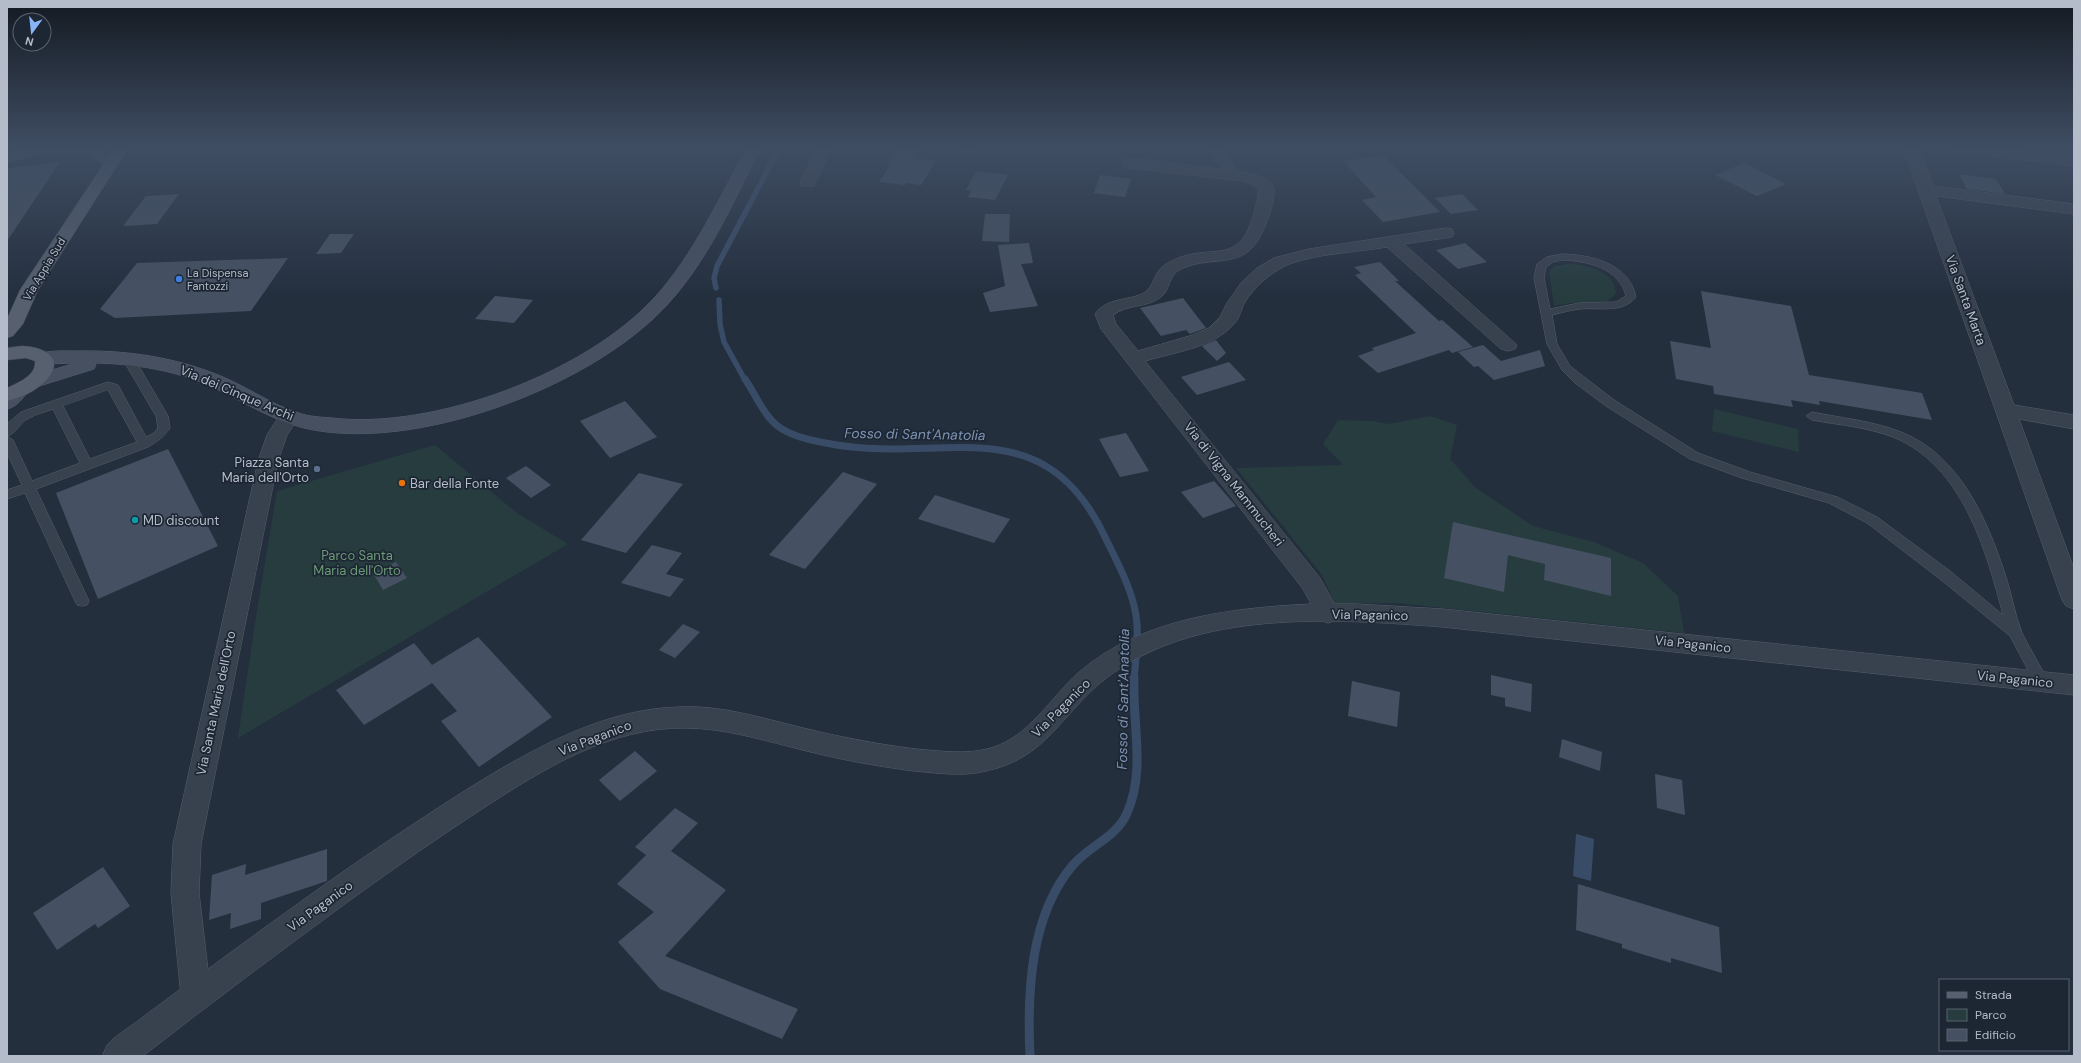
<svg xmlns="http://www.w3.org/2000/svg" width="2081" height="1063" font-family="'DM Sans',sans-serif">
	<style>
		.green { fill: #263c3f }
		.water { fill: #394c67 }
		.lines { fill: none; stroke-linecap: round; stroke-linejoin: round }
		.stream-far2 { stroke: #394c67; stroke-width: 5.5 }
		.stream-far1 { stroke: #394c67; stroke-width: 7 }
		.stream { stroke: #394c67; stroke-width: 9 }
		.building { fill: #455162 }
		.service-casing { stroke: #565f6c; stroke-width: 1 }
		.minor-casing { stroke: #565f6c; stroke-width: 1 }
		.tertiary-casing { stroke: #565f6c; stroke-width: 1 }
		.secondary-casing { stroke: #565f6c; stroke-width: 1 }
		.primary-casing { stroke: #414a57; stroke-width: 1 }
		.service { fill: #38414e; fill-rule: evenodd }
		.minor { fill: #38414e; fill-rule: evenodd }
		.tertiary { fill: #38414e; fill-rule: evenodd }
		.secondary { fill: #465061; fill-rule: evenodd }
		.primary { fill: #56606e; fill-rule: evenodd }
		.shop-dot { fill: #3f7fe0; stroke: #1d2633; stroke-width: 1.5 }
		.service-dot { fill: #5c6f8a; stroke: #1d2633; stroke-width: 1.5 }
		.food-dot { fill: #e8710a; stroke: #1d2633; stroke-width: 1.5 }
		.culture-dot { fill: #0f9aa8; stroke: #1d2633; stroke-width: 1.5 }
		.labels { text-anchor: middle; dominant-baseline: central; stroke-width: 3.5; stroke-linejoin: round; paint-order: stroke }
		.far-street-label { font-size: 11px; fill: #b4bcc9; stroke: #1d2633 }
		.far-poi-label { font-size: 11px; fill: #b4bcc9; stroke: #1d2633; text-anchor: start }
		.street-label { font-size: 13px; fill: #b4bcc9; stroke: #1d2633 }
		.poi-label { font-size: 13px; fill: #b4bcc9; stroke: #1d2633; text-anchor: start }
		.park-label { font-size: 13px; fill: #6b9a76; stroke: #1d2633 }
		.water-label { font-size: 14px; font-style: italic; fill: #7c92b1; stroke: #1d2633 }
	</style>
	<rect width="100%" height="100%" fill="#242f3e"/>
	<path class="green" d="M1567 264C1585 264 1616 271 1616 294L1606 302 1571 303 1554 306 1549 271 1555 266Z
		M1714 409 1798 429 1799 452 1712 431Z
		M1430 416 1457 425 1450 459 1476 488 1533 526 1594 542 1643 563 1678 596 1684 633 1397 603 1335 604 1322 575 1236 468 1343 465 1323 444 1338 420 1372 421 1389 424Z
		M435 445 517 513 568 544 238 738 255 623 277 491Z"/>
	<path class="water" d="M1576 834 1594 839 1591 881 1573 876Z"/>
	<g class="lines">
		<path class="stream-far2" d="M716 288 714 278 717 266 780 147
			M719 300 720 324 724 342 745 380"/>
		<path class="stream-far1" d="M745 379C756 395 765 419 782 429 797 438 815 441 831 444 942 465 1042 404 1105 537 1118 564 1135 594 1137 624 1138 643 1136 661 1134 679"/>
		<path class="stream" d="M1030 1056C1027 993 1030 915 1073 865 1089 846 1117 837 1127 813 1146 771 1132 722 1134 678"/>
	</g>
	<path class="building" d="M899 147 920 149 914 158 936 161 921 185 906 183 905 185 879 182 890 165H887Z
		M1383 155 1440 212 1383 222 1362 200 1376 197 1343 161Z
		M60 162 7 241V168Z
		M1744 163 1786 184 1757 196 1715 175Z
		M976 171 1008 175 995 200 968 197 971 191 966 190Z
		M1959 174 1996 179 2005 194 1967 189Z
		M1100 175 1131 179 1125 197 1094 193Z
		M179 194 157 224 123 226 146 196Z
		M1462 194 1478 210 1451 214 1435 198Z
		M985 214H1010L1009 242 982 241Z
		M330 234H354L341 253 316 254Z
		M1029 243 1033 263 1021 264 1038 306 990 312 983 293 1005 286 998 245Z
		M1465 243 1487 262 1458 269 1436 250Z
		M288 258 251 311 115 318 100 309 137 263Z
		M1380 262 1399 281H1395L1439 321 1442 320 1473 347 1452 353 1449 350 1378 373 1358 356 1374 350 1372 348 1416 333 1355 275 1361 273 1354 267Z
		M1701 291 1791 306 1809 375 1922 393 1932 420 1819 401 1820 405 1791 400 1793 407 1714 394 1713 386 1676 379 1670 341 1711 348Z
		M495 296 533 300 514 323 475 319Z
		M1183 298 1206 328 1190 334 1186 330 1161 336 1140 308Z
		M1216 340 1226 353 1217 361 1202 346Z
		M1483 345 1501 361 1540 350 1545 366 1494 380 1478 366 1474 367 1458 352Z
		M1229 362 1246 380 1197 395 1181 377Z
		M625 401 657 437 610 458 580 421Z
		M1126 433 1149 471 1120 477 1099 439Z
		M168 449 218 546 98 599 56 493Z
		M526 466 551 485 531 498 506 478Z
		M843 472 877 484 805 569 769 555Z
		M639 473 683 484 626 553 581 540Z
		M1214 481 1236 506 1203 518 1181 492Z
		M935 495 1010 519 994 543 918 519Z
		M1453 522 1611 558V596L1544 580 1545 564 1508 555 1504 592 1444 578Z
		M652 545 682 553 666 574 684 579 670 597 621 583Z
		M396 562 407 578 383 590 373 573Z
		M683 624 700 632 675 658 659 650Z
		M478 637 552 717 479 767 441 721 457 711 432 683 364 725 336 690 414 643 432 665Z
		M1491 675 1532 684 1531 712 1505 706V698L1491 695Z
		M1352 681 1400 692 1397 727 1348 716Z
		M1562 739 1602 752 1600 771 1559 757Z
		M635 751 657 771 620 801 599 780Z
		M1655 774 1682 780 1685 815 1657 808Z
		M675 808 698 823 671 851 726 890 665 956 798 1009 782 1039 660 989 618 942 654 912 617 884 646 855 635 847Z
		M327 849V881L261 903V919L230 929 231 913 209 920 212 875 246 864 245 875Z
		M103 867 130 906 98 928 95 924 57 950 33 913Z
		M1578 884 1719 927 1722 973 1671 958V963L1622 948V944L1576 930Z"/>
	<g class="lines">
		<defs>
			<path id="service" d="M1563 254C1593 255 1629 264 1636 297 1623 314 1598 307 1580 309 1570 310 1561 313 1552 315L1557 344 1570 366 1614 400 1698 453 1750 472 1837 497 1877 517 1950 571 2003 615C1986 549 1962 465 1893 437 1867 427 1839 425 1812 420L1806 416 1812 412C1841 418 1873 421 1901 432 1960 455 1988 521 2006 577 2012 595 2015 616 2022 633 2030 649 2040 665 2048 681L2046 685 2041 687 2036 685 2010 636 1940 579 1867 523 1829 503 1742 478 1690 459 1606 406 1575 383 1562 370 1547 344 1534 278 1537 264 1547 257ZM1563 260C1588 261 1619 268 1626 296L1616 302 1579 303 1550 309 1544 278 1546 267 1553 262Z
				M128 355 134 358 168 416 170 428C164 437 158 441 148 447L36 489 89 601 87 605 82 606 77 605 75 601 25 493 7 499V490L22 485 7 453V436L13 440 32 481 80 463 53 409C45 412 36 414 29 418 20 422 16 434 7 436V424L21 412 108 382 118 385 146 437 154 433 158 428 156 416 122 358ZM108 390 137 442 90 459 63 406Z"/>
			<path id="minor" d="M818 147H832L814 186H802L800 183Z
				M955 147H976V148L974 151 969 152 957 150Z
				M1209 147H1223L1237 171C1248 173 1274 176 1274 191 1274 203 1269 216 1265 226 1246 275 1215 252 1179 270 1169 275 1170 290 1161 297 1148 308 1127 304 1113 315L1116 324 1138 351 1193 335 1209 328 1220 317 1227 303 1241 283 1257 268 1274 258 1309 249 1446 228 1452 229 1454 233 1452 237 1404 244 1517 345 1515 349 1508 351 1501 349 1387 247C1358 252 1311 254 1285 266 1269 274 1254 287 1245 302 1241 309 1240 318 1234 324 1213 348 1175 352 1145 361L1320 578 1340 614 1336 620 1328 623 1320 620 1303 589 1101 329 1095 314C1106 298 1125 301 1142 294 1155 288 1153 271 1166 264 1214 236 1242 278 1258 196V189L1252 184 1243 181 1129 168 1124 166 1121 163 1124 160 1129 158 1220 169Z
				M1908 147H1922L1921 153 1933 186 2074 204V214L1936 196 2014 405 2074 415V429L2019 419 2074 569V609L2066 606 2062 600 1905 153Z
				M1942 147H1986L2074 156V166L1949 151 1944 150Z
				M289 411 296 412 299 417 287 435 278 461 201 844 199 893 211 996 207 1007 196 1011 185 1007 181 996 171 893 173 844 258 461 267 435 282 412Z"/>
			<path id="tertiary" d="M1311 604H1356L1443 609 2074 675V695L1443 627C1335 619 1196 608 1105 679 1061 714 1047 758 986 771 963 777 938 773 914 771 875 766 837 759 799 749 762 740 724 728 685 728 611 727 545 768 485 807 440 836 396 867 353 898 282 950 212 1002 143 1056H102C104 1053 106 1046 108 1044 115 1036 127 1029 135 1023 155 1008 175 993 196 978 264 928 332 878 403 831 450 800 498 768 549 743 590 723 634 708 680 707 719 705 758 717 795 726 835 736 875 744 916 749 940 751 967 755 991 748 1029 737 1051 697 1078 673 1141 618 1231 608 1311 604Z"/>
			<path id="secondary" d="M35 147H97L106 151 119 164 116 167C103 170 99 157 87 153 60 146 33 156 7 163V153Z
				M747 147H761C734 201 708 261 666 306 591 387 413 454 304 428 271 420 243 401 212 387 175 370 135 364 95 363L96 365 94 369 33 388 26 386 29 390C23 398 17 407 7 409V391C13 385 17 383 26 386L23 382 26 378 75 363 44 364 37 362 35 358 37 354C51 350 65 351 79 351 129 350 178 358 223 377 249 388 272 405 299 413 310 417 321 417 332 418 434 430 586 373 655 297 694 254 719 198 747 147Z"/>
			<path id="primary" d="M115 147H129L38 290 23 324 13 336 7 338V319L20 290Z
				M22 346C49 347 68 362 41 385 32 393 19 398 7 401V388C19 382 36 376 35 361L26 358 7 360V348Z"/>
		</defs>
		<use href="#service" class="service-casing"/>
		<use href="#minor" class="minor-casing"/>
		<use href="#tertiary" class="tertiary-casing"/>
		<use href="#secondary" class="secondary-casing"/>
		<use href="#primary" class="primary-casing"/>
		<use href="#service" class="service"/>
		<use href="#minor" class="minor"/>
		<use href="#tertiary" class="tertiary"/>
		<use href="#secondary" class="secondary"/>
		<use href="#primary" class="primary"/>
	</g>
	<linearGradient id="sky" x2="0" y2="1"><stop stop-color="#141a22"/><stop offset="0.5" stop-color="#3f4d63"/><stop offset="1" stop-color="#3f4d63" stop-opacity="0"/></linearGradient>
	<rect width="2081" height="296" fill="url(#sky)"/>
	<circle class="shop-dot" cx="179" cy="279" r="4"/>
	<circle class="service-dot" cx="317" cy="469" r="4"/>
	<circle class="food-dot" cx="402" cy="483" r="4"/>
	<circle class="culture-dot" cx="135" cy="520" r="4"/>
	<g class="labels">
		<g class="far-street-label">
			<text transform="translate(44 269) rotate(-59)">Via Appia Sud</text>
		</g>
		<g class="far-poi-label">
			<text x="187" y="273">La Dispensa<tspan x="187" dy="13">Fantozzi</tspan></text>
		</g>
		<g class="street-label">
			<text transform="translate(1966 300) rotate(70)">Via Santa Marta</text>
			<text transform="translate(237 393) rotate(23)">Via dei Cinque Archi</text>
			<text transform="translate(1234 484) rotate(52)">Via di Vigna Mammucheri</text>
			<text transform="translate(1370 615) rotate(1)">Via Paganico</text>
			<text transform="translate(1693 644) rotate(6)">Via Paganico</text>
			<text transform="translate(2015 679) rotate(6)">Via Paganico</text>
			<text transform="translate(216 703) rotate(-78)">Via Santa Maria dell'Orto</text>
			<text transform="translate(1061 708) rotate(-45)">Via Paganico</text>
			<text transform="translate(595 738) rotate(-21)">Via Paganico</text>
			<text transform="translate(320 906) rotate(-36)">Via Paganico</text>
		</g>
		<g class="poi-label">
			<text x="309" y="462" text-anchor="end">Piazza Santa<tspan x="309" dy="15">Maria dell'Orto</tspan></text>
			<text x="410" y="483">Bar della Fonte</text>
			<text x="143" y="520">MD discount</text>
		</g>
		<g class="park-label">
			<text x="357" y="555">Parco Santa<tspan x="357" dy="15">Maria dell'Orto</tspan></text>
		</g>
		<g class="water-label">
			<text transform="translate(915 434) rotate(1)">Fosso di Sant'Anatolia</text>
			<text transform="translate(1123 699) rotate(-89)">Fosso di Sant'Anatolia</text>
		</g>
	</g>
	<rect width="2081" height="1063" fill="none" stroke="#b4bcc9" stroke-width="16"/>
	<rect x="1939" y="979" width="130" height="72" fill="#1d2633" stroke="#59626f"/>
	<rect x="1947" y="992" width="20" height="6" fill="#56606e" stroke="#59626f"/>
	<text x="1975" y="999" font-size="12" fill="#b4bcc9">Strada</text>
	<rect x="1947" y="1009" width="20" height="12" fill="#263c3f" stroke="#59626f"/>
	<text x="1975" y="1019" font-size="12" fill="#b4bcc9">Parco</text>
	<rect x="1947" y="1029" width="20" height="12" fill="#455162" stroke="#59626f"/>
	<text x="1975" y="1039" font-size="12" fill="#b4bcc9">Edificio</text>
	<g transform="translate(32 32) rotate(195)"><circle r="19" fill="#1d2633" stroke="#59626f"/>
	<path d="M0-3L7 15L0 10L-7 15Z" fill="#8ab4f8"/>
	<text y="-6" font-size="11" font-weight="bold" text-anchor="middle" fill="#b4bcc9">N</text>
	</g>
</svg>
